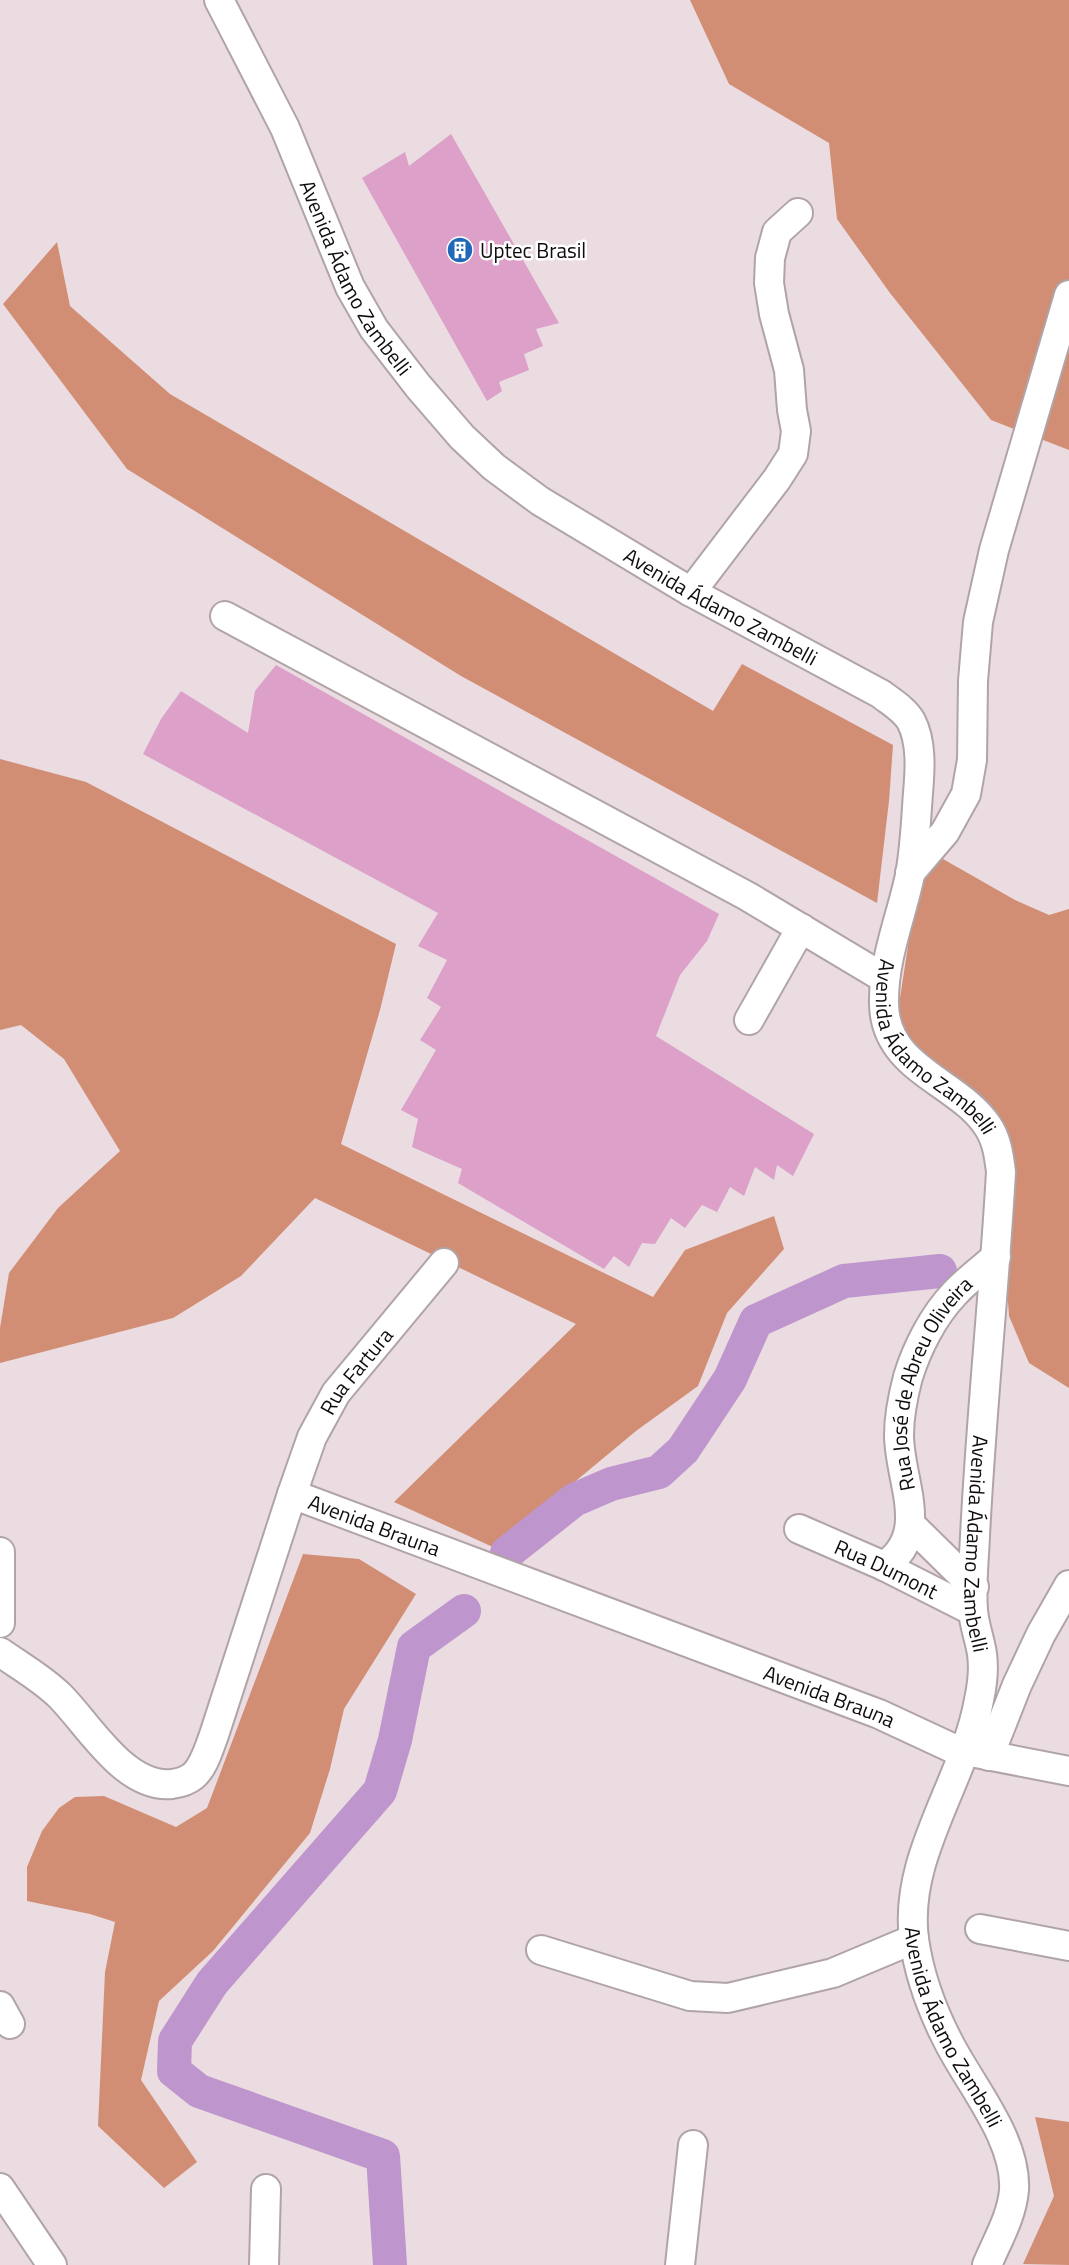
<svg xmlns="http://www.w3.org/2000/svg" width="1069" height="2265" font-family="'Titillium Web',sans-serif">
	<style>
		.forest { fill: #d18e75 }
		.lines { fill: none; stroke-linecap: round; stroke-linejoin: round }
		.river { stroke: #be95cc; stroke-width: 34 }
		.building { fill: #dca0c9 }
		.minor-casing { stroke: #b0a4a7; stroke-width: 32 }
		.minor { stroke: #fff; stroke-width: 28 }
		.labels { text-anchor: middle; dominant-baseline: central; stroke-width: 5; stroke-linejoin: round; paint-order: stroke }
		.poi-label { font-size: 21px; fill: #100c0d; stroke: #fff; text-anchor: start }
		.street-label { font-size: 21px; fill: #100c0d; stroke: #fff }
	</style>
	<rect width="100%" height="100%" fill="#eadce0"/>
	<path class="forest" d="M690 0H1069V450L991 420 890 293 837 219 829 143 729 84Z
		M57 242 70 306 170 394 713 711 742 664 893 745 889 801 877 903 461 676 127 469 3 304Z
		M0 759 86 782 396 944 380 1010 341 1144 653 1297 685 1250 774 1216 784 1249 727 1313 698 1386 636 1431 495 1548 394 1502 576 1324 315 1198 241 1276 173 1318 0 1363V1328L9 1273 58 1208 120 1151 64 1059 21 1025 0 1030Z
		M936 855 1015 900 1049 915 1069 909V1388L1029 1363 1009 1316 1007 1288V1157L905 1042 898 1011 918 881Z
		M303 1554 359 1559 416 1594 344 1709 330 1769 310 1833 213 1951 159 2001 141 2080 197 2162 164 2188 98 2126 105 1972 115 1922 90 1914 27 1901V1867L42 1831 59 1808 75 1797 104 1796 176 1827 207 1808Z
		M1035 2117 1069 2122V2265L1023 2264 1054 2196Z"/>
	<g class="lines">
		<path class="river" d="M507 1553 574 1500 611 1484 659 1472 683 1450 730 1379 756 1321 844 1281 940 1271
			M390 2265 383 2156 199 2091 174 2071 175 2041 212 1983 380 1791 395 1740 414 1647 464 1611"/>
	</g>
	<path class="building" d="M451 134 559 323 536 329 543 346 524 354 529 370 499 382 502 391 487 401 362 178 405 152 409 166Z
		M276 665 719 914 707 941 680 975 656 1036 814 1134 793 1176 777 1165 774 1180 755 1167 744 1196 730 1187 717 1212 702 1205 685 1228 671 1218 655 1244 642 1243 629 1267 614 1256 604 1269 458 1183 462 1169 412 1147 418 1119 401 1110 436 1050 420 1040 441 1007 427 998 447 960 418 946 438 913 143 754 161 719 181 691 248 733 255 691Z"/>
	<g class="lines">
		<defs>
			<g id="minor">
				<path id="s1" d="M219 0 285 128 350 287 374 329 418 386 462 437 494 467 540 501 691 592 881 694C891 702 904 709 911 721 922 742 920 770 918 793 916 820 915 848 910 875 901 918 883 959 884 1004 885 1069 957 1081 987 1125 997 1139 999 1156 1001 1172 994 1294 981 1415 975 1536 974 1560 971 1586 973 1610 974 1625 980 1640 982 1654 984 1668 982 1686 979 1700 965 1780 903 1856 914 1939 919 1974 932 2010 948 2041 970 2085 1017 2139 1014 2190 1012 2216 997 2241 987 2265"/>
				<path d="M691 592 777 479 793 454 796 431 792 410 789 370 774 314 769 283 770 258 777 232 798 213"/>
				<path d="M225 616 747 896 884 978"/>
				<path d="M910 873 945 832 966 794 972 760 973 681 978 622 994 550 1069 295"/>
				<path d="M749 1020 801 928"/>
				<path id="s2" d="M292 1494 312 1437 336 1393 444 1263"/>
				<path d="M911 1525 974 1587"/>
				<path id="s3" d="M799 1529 884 1566 973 1611"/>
				<path d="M0 1552V1623"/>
				<path id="s4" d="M884 1566C932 1534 899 1481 899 1435 899 1416 903 1396 908 1377 917 1348 933 1316 955 1293 967 1280 982 1269 996 1257"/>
				<path id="s5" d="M0 1652C20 1666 43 1679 60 1696 89 1725 125 1789 172 1784 179 1783 187 1781 193 1776 204 1767 209 1748 214 1735L292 1494 879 1714 965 1754"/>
				<path d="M971 1752 1069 1771"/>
				<path d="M989 1756 1017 1685 1041 1634 1069 1585"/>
				<path d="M980 1929 1069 1946"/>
				<path d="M541 1950 690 1996 728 1998 833 1973 914 1939"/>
				<path d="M0 2006 10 2024"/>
				<path d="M0 2188 52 2265"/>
				<path d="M264 2265 266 2189"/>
				<path d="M680 2265 693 2145"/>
			</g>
		</defs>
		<use href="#minor" class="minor-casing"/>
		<use href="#minor" class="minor"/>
	</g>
	<defs>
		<symbol id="building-disc" viewBox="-11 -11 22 22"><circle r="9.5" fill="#2268b8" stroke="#fff"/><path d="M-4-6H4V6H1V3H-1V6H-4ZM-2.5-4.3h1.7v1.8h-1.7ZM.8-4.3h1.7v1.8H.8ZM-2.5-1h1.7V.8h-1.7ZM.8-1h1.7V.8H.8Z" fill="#fff"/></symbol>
	</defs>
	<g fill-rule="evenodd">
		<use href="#building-disc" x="445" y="235" width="30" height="30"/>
	</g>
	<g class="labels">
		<g class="poi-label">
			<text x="480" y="250">Uptec Brasil</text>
		</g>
		<g class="street-label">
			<text stroke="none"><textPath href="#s1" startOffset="310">Avenida Ádamo Zambelli</textPath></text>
			<text stroke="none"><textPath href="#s1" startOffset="814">Avenida Ádamo Zambelli</textPath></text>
			<text stroke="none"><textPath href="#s1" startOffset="1389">Avenida Ádamo Zambelli</textPath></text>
			<text stroke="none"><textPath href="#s2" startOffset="140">Rua Fartura</textPath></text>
			<text stroke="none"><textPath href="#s4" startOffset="200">Rua José de Abreu Oliveira</textPath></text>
			<text stroke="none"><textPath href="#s5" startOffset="633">Avenida Brauna</textPath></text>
			<text stroke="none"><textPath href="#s1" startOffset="1912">Avenida Ádamo Zambelli</textPath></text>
			<text stroke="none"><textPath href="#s3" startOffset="96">Rua Dumont</textPath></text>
			<text stroke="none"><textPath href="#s5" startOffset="1119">Avenida Brauna</textPath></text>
			<text stroke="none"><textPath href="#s1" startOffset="2416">Avenida Ádamo Zambelli</textPath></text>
		</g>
	</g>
</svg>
